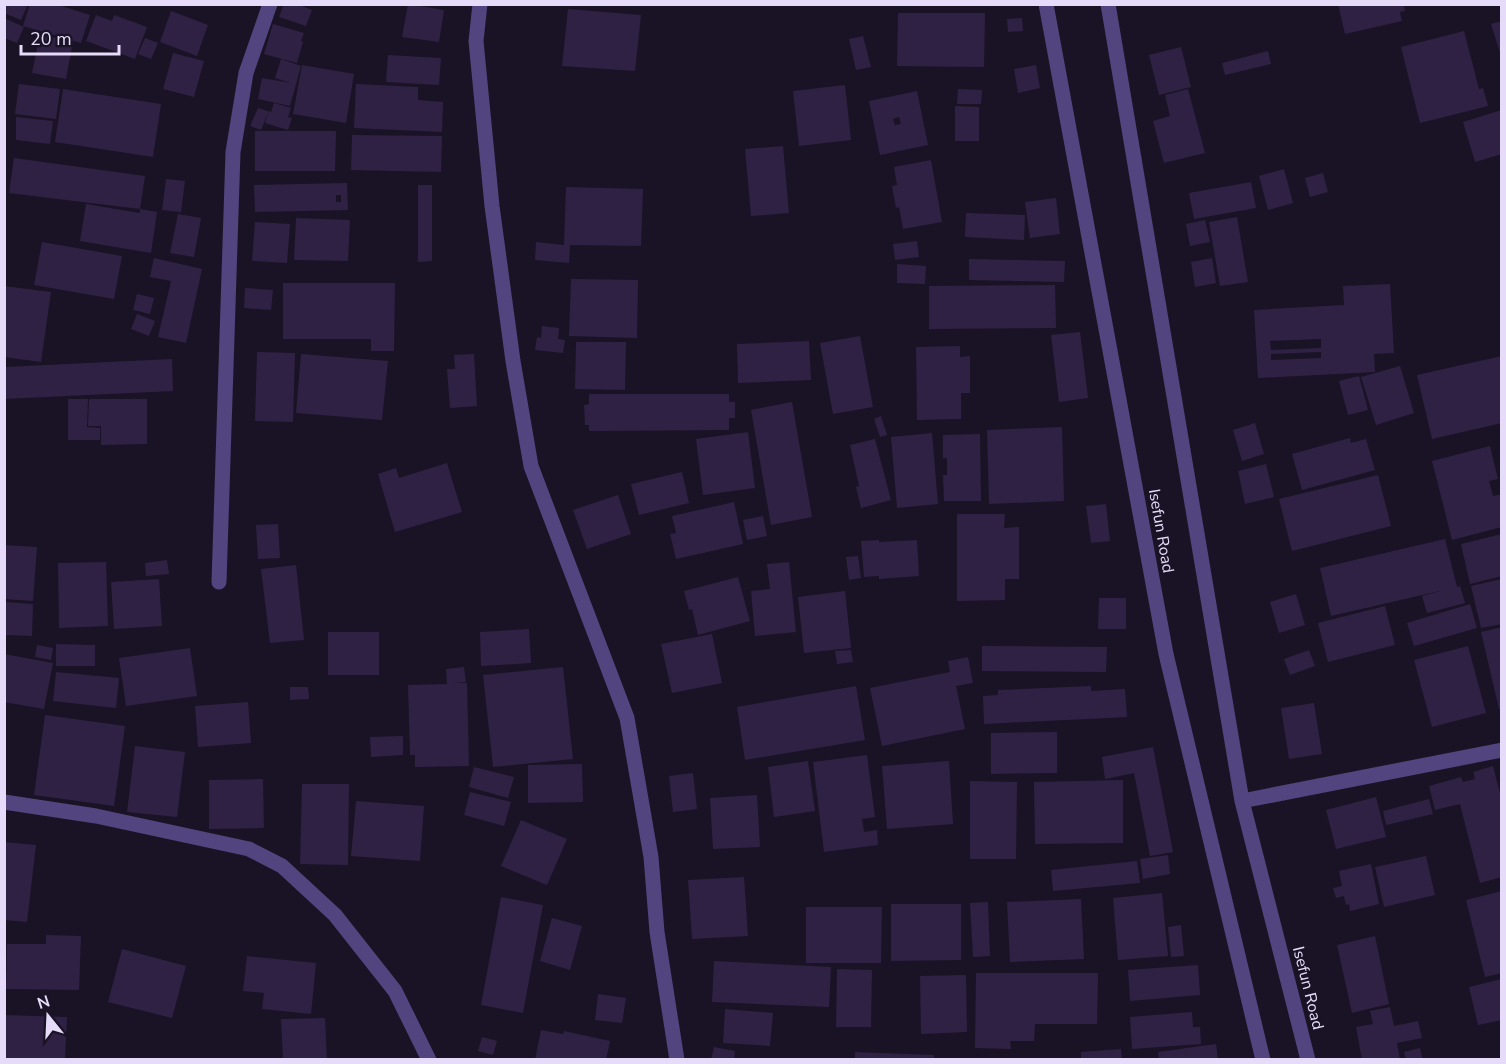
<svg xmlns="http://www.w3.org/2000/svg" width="1506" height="1064" font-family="'Nunito Sans',sans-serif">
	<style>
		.building { fill: #2f2144; fill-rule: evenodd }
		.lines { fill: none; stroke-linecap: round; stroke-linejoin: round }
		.minor { stroke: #52447e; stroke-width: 15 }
		.labels { text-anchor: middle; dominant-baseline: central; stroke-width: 5; stroke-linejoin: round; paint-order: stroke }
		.street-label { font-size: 16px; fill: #e6dcfa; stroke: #1a1325 }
	</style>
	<rect width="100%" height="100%" fill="#1a1325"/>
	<path class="building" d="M7 4H28L21 20 4 13Z
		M30 4H55L90 15 81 43 23 26Z
		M284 4H297L312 10 306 26 279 17Z
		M408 4 444 10 439 42 402 37Z
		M1338 4H1404L1405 11 1400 12 1402 21 1345 34Z
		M568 9 641 15 635 71 562 66Z
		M171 11 208 25 197 56 160 42Z
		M898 13H985L984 67 897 66Z
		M96 15 112 21 114 15 147 27 135 59 86 41Z
		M4 18 24 27 17 43 4 38Z
		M1022 18 1023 31 1008 32 1007 19Z
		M1502 21V56H1501L1491 24Z
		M273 24 304 33 301 41 303 42 297 63 264 54Z
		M1464 31 1479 89 1483 88 1488 106 1420 123 1401 47Z
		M40 35 73 41 66 79 32 73Z
		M863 36 871 67 856 70 849 39Z
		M145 38 158 43 151 59 138 54Z
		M1181 47 1191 87 1159 95 1149 55Z
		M1268 51 1271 64 1225 75 1222 63Z
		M173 53 204 61 194 97 163 89Z
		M388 55 441 58 439 85 386 82Z
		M281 59 301 66 290 106 258 99 262 78 291 83 275 78Z
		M302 65 354 74 346 123 293 114Z
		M1036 65 1040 88 1018 93 1014 69Z
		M19 84 60 89 56 119 15 114Z
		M356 84 418 87V100L443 102 442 132 354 128Z
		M845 85 851 140 799 146 793 91Z
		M63 89 161 104 153 157 55 142Z
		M958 89 982 90 981 104H957Z
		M1188 89 1205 153 1164 163 1153 121 1170 116 1165 95Z
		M917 91 928 145 880 155 869 101ZM899 117 901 124 895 125 893 119Z
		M274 103 291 108 288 117 292 118 288 130 265 123 268 113 261 130 250 126 258 108 271 112Z
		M955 106 979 107V141H955Z
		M1502 110V154L1475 162 1463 122Z
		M16 117 53 121 50 144 16 140Z
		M255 131H336L335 171H255Z
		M352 135 442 136 441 172 351 170Z
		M783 146 789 213 751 216 745 149Z
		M14 158 145 176 140 209 157 212 151 253 80 241 86 204 140 213V209L9 193Z
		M931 160 942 222 903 229 899 207 896 208 892 186 897 185 894 167Z
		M1284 169 1293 203 1268 210 1259 176Z
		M1323 173 1328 192 1310 197 1305 178Z
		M166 179 185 181 181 212 162 210Z
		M1251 182 1256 208 1194 219 1189 193Z
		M347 183 348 210 255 212 254 185ZM336 195H341V202H336Z
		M418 185H432V261L418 262Z
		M566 187 643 189 641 246 570 245 569 263 535 260 536 242 564 245Z
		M1056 198 1060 234 1030 238 1025 202Z
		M966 213 1025 215 1024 240 965 237Z
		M178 214 201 218 194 257 170 253Z
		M1237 217 1248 282 1220 286 1209 222Z
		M296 218 350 220 348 261 294 260Z
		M1205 220 1210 242 1190 246 1186 224Z
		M255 222 290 224 287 263 252 261Z
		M917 241 919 257 895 260 893 244Z
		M42 242 122 256 114 299 34 285Z
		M154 258 202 269 186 343 158 337 171 281 150 277Z
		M1212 258 1216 283 1195 287 1191 262Z
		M969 259 1065 261 1064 282 969 280Z
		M897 264 926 266 925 284 897 283Z
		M571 279 638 280 637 338 569 336Z
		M283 283H395L394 351H371V339H283Z
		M1390 284 1394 353 1374 354 1375 372 1258 378 1254 310 1344 305 1343 286ZM1321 339V348L1271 350 1270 341ZM1321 352V358L1271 360V354Z
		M1055 285 1056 328 929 329V286Z
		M4 286 51 292 41 362 4 357Z
		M245 288 273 290 271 310 244 308Z
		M137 294 154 298 150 314 133 310Z
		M137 314 155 321 149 336 131 329Z
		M542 326 559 328 558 339 565 340 563 353 535 350 537 337 541 338Z
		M1080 332 1088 398 1059 402 1051 335Z
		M860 336 873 407 833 414 820 343Z
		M809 341 811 380 738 383 737 344Z
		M576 342H626L625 390 575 389Z
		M960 346V357L970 356V393H961V419L917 420 916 347Z
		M257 352 295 353 293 422 255 421Z
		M301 354 388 361 382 420 296 413Z
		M474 354 477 406 450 408 447 369H455L454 355Z
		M1502 356V423L1432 439 1417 375Z
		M172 359 173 391 4 399V367Z
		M1400 366 1414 413 1376 425 1361 377Z
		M1359 376 1368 410 1348 415 1339 381Z
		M589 394H729V402H735V418H729V430L589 431V425H585L584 405 589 404Z
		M68 399H88L87 427 100 428V440H68Z
		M89 399H147V444L101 445V426H88Z
		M792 402 812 517 771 525 751 410Z
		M881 416 887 435 880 437 874 419Z
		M1255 423 1264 454 1242 461 1233 430Z
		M1062 427 1064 501 989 504 987 430Z
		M748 432 755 488 703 495 696 439Z
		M932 433 938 504 897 508 891 437Z
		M980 434 981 501H944L943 475H947V458H943V435Z
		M1350 438 1351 443 1366 439 1375 470 1302 490 1292 454Z
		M875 439 891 500 861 508 856 487 859 486 850 445Z
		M1490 446 1498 479 1489 481 1493 496 1502 494V527L1452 540 1432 461Z
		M447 463 462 512 395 532 378 474 396 468 399 478Z
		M1266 464 1274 497 1245 504 1238 471Z
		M682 472 689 503 639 515 631 484Z
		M1378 475 1391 526 1292 551 1279 499Z
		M618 495 631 534 587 549 573 510Z
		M734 502 743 544 676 559 670 534 676 533 672 516Z
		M1106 504 1110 541 1091 543 1086 506Z
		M957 514H1005L1004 528 1019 527V579H1005V600L957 601Z
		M763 516 767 536 747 540 743 520Z
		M278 524 280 558 258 559 256 525Z
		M1502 534V576L1470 584 1461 544Z
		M1445 539 1457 587 1460 586 1465 603 1427 613 1422 596 1444 590 1331 616 1320 568Z
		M879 540V542L917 540 919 576 879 579V576L864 577 861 541Z
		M4 545 37 547 33 601 4 599Z
		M858 556 861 578 849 580 846 557Z
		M167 560 169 574 146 576 145 563Z
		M106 562 108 626 59 628 58 563Z
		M789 562 796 632 755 636 751 591 770 589 767 564Z
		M296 565 304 640 270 643 261 569Z
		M738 577 750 621 698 635 692 609 689 610 684 591Z
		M159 579 162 626 114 629 111 582Z
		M1502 579V624L1481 628 1471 586Z
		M845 591 851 648 804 653 798 597Z
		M1296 594 1305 625 1279 633 1270 602Z
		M1099 598H1126V629H1098Z
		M4 602 33 604 32 636 4 635Z
		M1470 604 1477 628 1414 646 1407 623Z
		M1385 606 1395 645 1328 662 1318 623Z
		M1502 627V709H1499L1481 632Z
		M529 629 531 663 481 666 480 632Z
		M328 632H379V675H328Z
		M712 634 722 683 672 693 661 644Z
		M56 644 95 645V666H56Z
		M37 645 53 648 51 660 35 657Z
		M982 646 1107 647 1106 672 982 671Z
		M1468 646 1486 713 1432 727 1414 660Z
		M190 648 197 696 126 706 119 658Z
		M851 650 853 662 837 664 835 651Z
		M1309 650 1315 666 1290 675 1284 659Z
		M4 654 53 663 44 709 4 702Z
		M968 657 973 683 956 686 965 729 882 746 870 688 950 672 948 661Z
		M464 667 466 682 453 683H467L469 766 415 767V755H410L408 685 447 684 446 669Z
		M563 667 573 759 493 767 483 675Z
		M56 672 119 678 116 708 53 701Z
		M856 686 865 740 745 760 737 707Z
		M1091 686V691L1125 689 1127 717 984 724 983 696 998 695V690Z
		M290 687H308L309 699 290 700Z
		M248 702 251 743 198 747 195 706Z
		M1314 703 1322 754 1289 759 1281 708Z
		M45 715 125 726 114 806 34 795Z
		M1057 732V773L991 774V733Z
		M403 736V755L371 757 370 737Z
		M135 746 185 752 177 817 127 812Z
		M1153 747 1173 852 1150 856 1134 773 1105 779 1102 757Z
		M867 755 875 817 862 819 864 832 877 830 878 845 824 852 813 762Z
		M808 761 815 811 774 817 768 767Z
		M949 761 953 824 887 829 882 766Z
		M582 764 583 802 528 803V765Z
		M1493 766 1502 801V877L1480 883 1460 804 1435 810 1429 786 1461 777 1463 782 1475 779 1473 772Z
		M474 767 514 777 508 798 469 787Z
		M693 773 697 809 673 812 669 776Z
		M263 779 264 828 209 829V780Z
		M1123 780V843L1035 844 1034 782Z
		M970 781 1017 782 1016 859H970Z
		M302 784H349L348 865 300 864Z
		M470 792 511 802 504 826 464 815Z
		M757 795 760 847 713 849 710 798Z
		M1376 797 1386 837 1336 849 1326 810Z
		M1429 799 1433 814 1386 825 1383 811Z
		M356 801 424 806 420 861 351 856Z
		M521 820 567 839 547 885 501 866Z
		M4 842 36 845 27 922 4 920Z
		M1168 855 1170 874 1143 879 1140 859Z
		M1426 856 1435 895 1384 907 1375 867Z
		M1137 861 1140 883 1053 891 1051 870Z
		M1371 864 1379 904 1350 911 1349 904 1346 905 1344 896 1336 898 1333 888 1342 886 1339 871Z
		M744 877 748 936 692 939 688 880Z
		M1502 891V973L1485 977 1466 900Z
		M1162 893 1168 956 1118 960 1113 898Z
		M501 897 543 905 523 1013 481 1005Z
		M1081 899 1084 959 1010 962 1007 902Z
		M988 902 990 956 973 957 970 903Z
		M891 904H961V960L891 961Z
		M806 907H882L881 963H806Z
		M552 918 582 926 570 970 540 961Z
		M1181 925 1184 956 1171 957 1168 927Z
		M46 935 81 936 79 990 6 989 7 944H46Z
		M1375 936 1389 1004 1352 1013 1337 945Z
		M122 949 186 966 172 1018 108 1002Z
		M247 956 316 963 311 1014 262 1009 264 993 243 991Z
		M714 961 831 967 829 1007 712 1002Z
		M1198 965 1200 995 1130 1001 1128 970Z
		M837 969 872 970 871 1027H836Z
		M976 973H1098L1097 1024H1035L1034 1041H1010L1011 1049 975 1048Z
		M966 975 967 1032 921 1034 920 976Z
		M1502 979V1020L1478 1025 1469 987Z
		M598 994 626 998 622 1023 595 1020Z
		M1390 1007 1394 1026 1418 1021 1422 1038 1397 1043 1400 1060H1362L1356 1027 1373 1024 1370 1011Z
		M725 1009 773 1013 770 1046 723 1043Z
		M1192 1012 1193 1027H1200L1201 1044 1132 1049 1130 1017Z
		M4 1015 67 1017 65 1060H4Z
		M325 1018 327 1060H283L281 1019Z
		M541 1030 563 1034 564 1031 610 1041 606 1060H535Z
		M482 1037 497 1041 493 1055 478 1051Z
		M1216 1044 1218 1060H1159L1158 1052Z
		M714 1047 735 1051 734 1060H711Z
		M1420 1048 1423 1060H1406L1404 1052Z
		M1121 1049 1122 1060H1081V1052Z
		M855 1052 934 1055V1060H855Z"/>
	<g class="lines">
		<path class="minor" d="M480 4 476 41 492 206 513 361 531 466 627 718 651 857 657 932 677 1060
			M1046 4 1166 654 1263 1060
			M1108 4 1242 801 1308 1060
			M219 582 233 152 246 73 270 4
			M1242 801 1502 750
			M4 802 96 816 249 849 282 866 335 915 395 991 429 1060"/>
	</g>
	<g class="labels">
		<g class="street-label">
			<text transform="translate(1161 531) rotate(80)">Isefun Road</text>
			<text transform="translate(1308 988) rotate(76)">Isefun Road</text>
		</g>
	</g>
	<rect width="1506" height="1064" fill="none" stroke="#e6dcfa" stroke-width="12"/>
	<g transform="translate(48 1016) rotate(342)" stroke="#1a1325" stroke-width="4.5" paint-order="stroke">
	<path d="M0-4.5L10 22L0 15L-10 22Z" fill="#e6dcfa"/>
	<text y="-9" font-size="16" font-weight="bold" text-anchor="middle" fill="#e6dcfa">N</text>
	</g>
	<path d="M21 45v9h98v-9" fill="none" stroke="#e6dcfa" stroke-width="3"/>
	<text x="30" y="45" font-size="18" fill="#e6dcfa" stroke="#1a1325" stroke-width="4.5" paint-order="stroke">20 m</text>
</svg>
